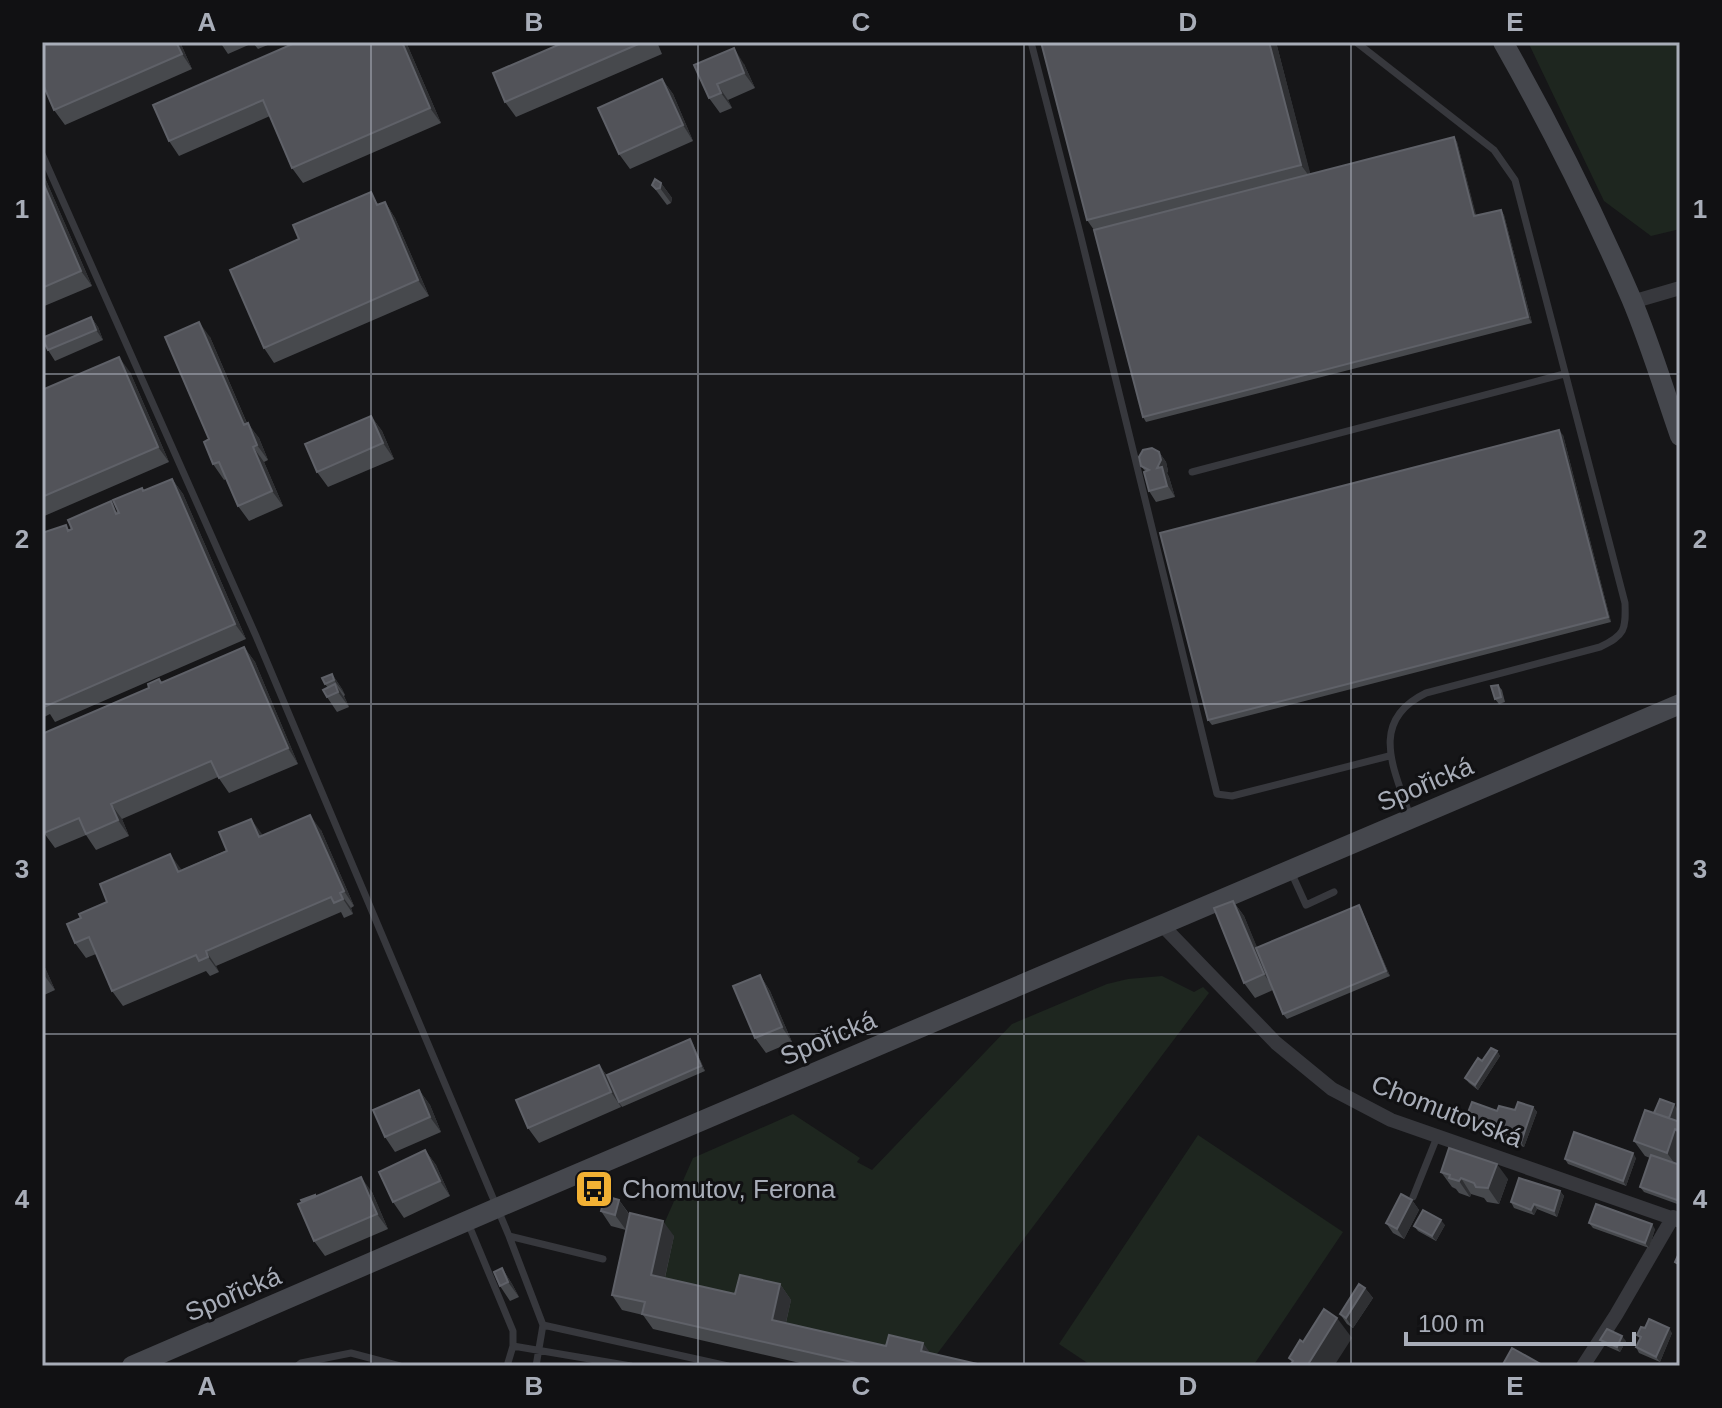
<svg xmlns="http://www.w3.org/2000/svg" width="1722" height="1408" font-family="Arial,sans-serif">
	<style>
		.green { fill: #1e261f }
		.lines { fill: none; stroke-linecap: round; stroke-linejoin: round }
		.lane { stroke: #37383d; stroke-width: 7 }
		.street { stroke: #37383d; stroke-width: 14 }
		.secondary { stroke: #45474d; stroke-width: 20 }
		.wall { fill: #47494d }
		.shaded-wall { fill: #2f3033 }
		.building { fill: #525359; stroke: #5f6168; stroke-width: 2 }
		.grid { fill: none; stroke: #a8adb8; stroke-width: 2; stroke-opacity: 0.55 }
		.labels { text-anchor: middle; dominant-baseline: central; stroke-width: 6; stroke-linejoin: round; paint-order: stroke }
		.street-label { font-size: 26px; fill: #a8adb8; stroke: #111113 }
		.poi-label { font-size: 26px; fill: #a8adb8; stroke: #111113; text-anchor: start }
		.neatline { fill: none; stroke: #a8adb8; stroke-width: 3 }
		.grid-label { font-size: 26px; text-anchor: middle; font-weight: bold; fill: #a8adb8 }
	</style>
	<rect width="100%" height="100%" fill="#161618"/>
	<path class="green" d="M1528 42H1680V229L1651 236 1604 201Z
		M1162 976 1194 992 1203 987 1209 993 934 1358 897 1361 746 1309 662 1290 660 1233 693 1158 793 1114 860 1158 857 1162 872 1170 1012 1024 1107 984 1128 979Z
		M1198 1135 1343 1232 1253 1366H1092L1059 1344Z"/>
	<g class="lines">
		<path class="lane" d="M1031 42 1080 233 1217 794 1232 796 1389 756
			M1356 42 1494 150 1515 180 1625 603C1626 630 1625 635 1600 647L1426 693C1368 721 1394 769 1410 816
			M42 154 256 636 509 1236 603 1259
			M1192 472 1564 374
			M1291 872 1306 905 1334 892
			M1413 1197 1437 1137
			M468 1223 513 1331V1346L507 1366
			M509 1236 543 1325 536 1366
			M543 1325 728 1366
			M513 1346 631 1366
			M297 1366 301 1363 351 1353 400 1366"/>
		<path class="street" d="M1632 302 1680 288
			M1161 924 1276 1043 1332 1089 1391 1120 1680 1221
			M1583 1366 1616 1315 1673 1217"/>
		<path class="secondary" d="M1503 42C1550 125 1593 210 1631 298 1650 343 1664 390 1680 436
			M132 1366 497 1208 1680 704"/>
	</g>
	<path class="wall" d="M47 42H180L192 69 65 125 54 110Z
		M220 42H275L258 49 253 43 228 54Z
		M297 42H406L441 123 303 183 292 168 270 116 179 156 169 141Z
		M565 42H657L662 54 516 117 505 102Z
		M1276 42 1310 174 1454 137 1457 142 1476 216 1501 210 1504 215 1532 323 1146 422 1143 417 1094 230 1087 220Z
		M744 64 755 88 728 100 732 108 720 113 709 98 694 65Z
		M662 79 673 94 693 141 630 169 619 154Z
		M42 171 92 286 42 307Z
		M661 183 672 198 671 203 667 205 652 185Z
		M385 202 395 218 429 296 274 363 264 348 299 239Z
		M91 317 98 327 103 340 55 361 48 350Z
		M210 337 247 423 259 438 268 460 264 462 283 506 249 521 238 506 226 479 224 480 213 464 209 439Z
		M130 372 169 462 42 517V390Z
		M371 416 382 431 394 459 328 487 317 472Z
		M1563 435 1611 622 1212 725 1208 720Z
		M1159 452 1166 462 1168 471 1167 473 1169 477 1175 497 1156 502 1149 491 1145 471 1141 466Z
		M172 479 183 494 246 639 55 722 50 714 42 718V533L70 530 118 511 144 491Z
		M244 647 255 662 298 764 229 793 218 777 122 819 129 836 96 850 86 835 55 848 44 833 162 683Z
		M332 674 342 689 345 695 344 696 349 707 337 712 327 697 328 688 325 684Z
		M1498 685 1502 690 1505 702 1499 704 1495 699Z
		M321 830 354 906 351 908 353 914 344 918 341 912 216 966 219 972 210 976 206 971 123 1006 112 991 96 954 86 958 75 943 181 870 262 835Z
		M1233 901 1244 916 1257 948 1359 905 1362 911 1390 976 1287 1019 1283 1014 1273 990 1255 998 1244 983Z
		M42 961 55 990 42 996Z
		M760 975 770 991 792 1042 766 1053 755 1038Z
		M690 1039 693 1044 705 1071 622 1107 620 1104 621 1107 539 1143 528 1128 599 1065 608 1077Z
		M1497 1051 1500 1056 1478 1090 1469 1083 1465 1078 1482 1061Z
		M419 1090 430 1105 441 1132 395 1152 385 1137Z
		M1533 1107 1537 1112 1524 1147 1468 1128 1464 1123 1497 1111 1515 1110Z
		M1654 1113H1680L1678 1121 1680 1122V1205L1644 1192 1640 1187 1650 1158 1645 1156 1634 1141Z
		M425 1150 436 1165 450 1196 404 1218 393 1202Z
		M1636 1158 1626 1186 1568 1164 1565 1159Z
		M1441 1172 1508 1179 1499 1204 1487 1202 1484 1198 1471 1194 1470 1197 1459 1193 1456 1189 1452 1187Z
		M1560 1191 1564 1196 1557 1217 1537 1209 1534 1215 1514 1208 1511 1202Z
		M372 1192 388 1229 325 1256 314 1241 315 1196Z
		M619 1200 630 1215 674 1236 665 1278 735 1294 780 1284 791 1300 786 1323 886 1346 930 1353 986 1366H813L653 1329 643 1315 622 1310 612 1295 629 1219 626 1230 611 1226 601 1211Z
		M1412 1200 1419 1210 1404 1239 1393 1233 1386 1223Z
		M1589 1223 1655 1229 1649 1248 1593 1228Z
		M1445 1225 1436 1241 1418 1231 1414 1226Z
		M502 1268 512 1284 519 1297 510 1301 500 1286Z
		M1365 1288 1373 1298 1353 1328 1347 1324 1340 1314Z
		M1672 1333 1660 1362 1639 1353 1636 1347 1640 1339 1637 1335Z
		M1600 1340 1626 1341 1620 1352 1604 1345Z"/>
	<path class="shaded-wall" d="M176 42H180L192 69 182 54Z
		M402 42H406L441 123 430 108Z
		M1269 42H1276L1312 180 1301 165Z
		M734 48 744 64 755 88 744 73Z
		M662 79 673 94 693 141 683 125Z
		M717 84 728 100 732 108 721 93Z
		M1454 137 1457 142 1478 222 1474 216Z
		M42 171 92 286 81 271 42 180Z
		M661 183 672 198 671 203 660 188Z
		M385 202 395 218 429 296 418 280Z
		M1501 210 1504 215 1532 323 1528 317Z
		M91 317 98 327 103 340 96 330Z
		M199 322 210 337 254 440 244 425Z
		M119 357 130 372 169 462 158 447Z
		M371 416 382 431 394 459 383 443Z
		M248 423 259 438 268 460 257 445Z
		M1559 430 1563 435 1611 622 1608 617Z
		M253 447 264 462 283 506 272 491Z
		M1159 452 1166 462 1168 471 1167 473 1169 477 1175 497 1157 468Z
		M172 479 183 494 246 639 235 624Z
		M244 647 255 662 298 764 288 748Z
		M332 674 342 689 345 695 334 680Z
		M335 684 346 700 349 707 338 692Z
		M111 804 122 819 129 836 118 820Z
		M310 815 321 830 354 906 344 891Z
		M251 819 262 834 269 852 259 837Z
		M170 854 181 869 188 887 178 872Z
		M340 893 351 908 353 914 343 899Z
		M1233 901 1244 916 1275 990 1264 974Z
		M1359 905 1362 911 1390 976 1386 971Z
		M206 951 216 966 219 972 208 957Z
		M42 961 55 990 44 975 42 971Z
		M760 975 770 991 792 1042 782 1027Z
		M690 1039 693 1044 705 1071 701 1066Z
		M1497 1051 1500 1056 1478 1090 1475 1085Z
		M599 1065 610 1080 621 1107 611 1092Z
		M419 1090 430 1105 441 1132 430 1117Z
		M1674 1104 1680 1113V1117L1675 1130 1680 1136V1162L1678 1168 1667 1153 1668 1120Z
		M1533 1107 1537 1112 1524 1147 1521 1142Z
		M425 1150 436 1165 450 1196 440 1181Z
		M1633 1153 1636 1158 1626 1186 1623 1181Z
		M1497 1164 1508 1179 1499 1204 1488 1188Z
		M361 1177 372 1192 388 1229 377 1214Z
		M1461 1178 1471 1194 1470 1197 1459 1181Z
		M1560 1191 1564 1196 1557 1217 1554 1211Z
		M619 1200 630 1216 626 1230 615 1215Z
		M1412 1200 1419 1210 1404 1239 1397 1229Z
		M1534 1204 1537 1209 1534 1215 1531 1210Z
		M1441 1220 1445 1225 1436 1241 1432 1236Z
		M663 1221 674 1236 662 1290 651 1275Z
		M1652 1224 1655 1229 1649 1248 1645 1243Z
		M502 1268 512 1284 519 1297 508 1282Z
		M780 1284 791 1300 783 1335 772 1320Z
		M1365 1288 1373 1298 1353 1328 1346 1318Z
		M1337 1318 1352 1338 1334 1366H1307Z
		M1669 1328 1672 1333 1660 1362 1656 1357Z
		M1622 1336 1626 1341 1620 1352 1617 1347Z
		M923 1343 934 1358 921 1351Z"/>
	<path class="building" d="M47 42H176L182 54 54 110 42 82V44Z
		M297 42H402L430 108 292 168 263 100 169 141 153 105Z
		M565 42H643L505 102 493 73Z
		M1041 42H1269L1301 165 1087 220Z
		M734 48 744 73 717 84 721 93 709 98 694 65Z
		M662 79 683 125 619 154 598 108Z
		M1454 137 1474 216 1501 210 1528 317 1143 417 1094 230Z
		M655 179 661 183 660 188 656 189 652 185Z
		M42 180 81 271 42 288Z
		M371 192 377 205 385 202 418 280 264 348 230 270 299 239 293 225Z
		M91 317 96 330 48 350 42 338Z
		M199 322 244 425 248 423 257 445 253 447 272 491 238 506 219 462 213 464 204 442 209 439 165 337Z
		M119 357 158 447 42 497V390Z
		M371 416 383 443 317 472 305 444Z
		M1559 430 1608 617 1208 720 1160 533Z
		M1152 448 1159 452 1161 460 1157 468 1162 467 1167 486 1149 491 1144 472 1149 470 1141 466 1139 457 1143 450Z
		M172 479 235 624 44 707 42 702V533L66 525 68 531 72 529 68 520 111 501 116 514 119 513 113 500 142 488 143 491Z
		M244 647 288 748 219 778 211 761 111 804 118 820 86 834 79 818 44 833 42 829V734L149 688 148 684 159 679 161 683Z
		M332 674 334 680 325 684 322 678Z
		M335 684 338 692 327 697 323 690Z
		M1498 685 1501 697 1495 699 1491 686Z
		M310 815 344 891 340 893 343 899 334 903 331 897 206 951 208 957 199 961 196 955 112 991 89 937 75 943 67 924 81 918 79 914 107 902 100 884 170 854 178 872 227 851 219 832 251 819 259 837Z
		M1233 901 1264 974 1244 983 1214 908Z
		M1359 905 1386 971 1283 1014 1256 948Z
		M760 975 782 1027 755 1038 733 986Z
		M690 1039 701 1066 619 1102 607 1075Z
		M1491 1048 1497 1051 1475 1085 1465 1078 1478 1058 1482 1061Z
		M599 1065 611 1092 528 1128 516 1100Z
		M419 1090 430 1117 385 1137 373 1110Z
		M1660 1099 1674 1104 1669 1118 1654 1113Z
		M1472 1102 1497 1111 1499 1106 1515 1110 1518 1102 1533 1107 1521 1142 1464 1123Z
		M1645 1110 1680 1122V1131L1675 1129 1667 1153 1634 1141Z
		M1574 1132 1633 1153 1623 1181 1565 1159Z
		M1449 1148 1497 1164 1488 1188 1476 1187 1474 1183 1461 1178 1459 1181 1449 1178 1450 1175 1441 1172Z
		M425 1150 440 1181 393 1202 379 1172Z
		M1651 1155 1680 1165V1201L1640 1187Z
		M361 1177 377 1214 314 1241 298 1204Z
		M1519 1178 1560 1191 1554 1211 1534 1204 1531 1210 1511 1202Z
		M1401 1194 1412 1200 1397 1229 1386 1223Z
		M315 1195V1197L302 1202 301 1200Z
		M605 1196 619 1200 615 1215 601 1211Z
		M1596 1204 1652 1224 1645 1243 1589 1223Z
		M1423 1210 1441 1220 1432 1236 1414 1226Z
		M630 1213 663 1221 651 1275 735 1294 740 1275 780 1284 772 1320 886 1346 889 1335 923 1343 921 1351 986 1366H869L642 1314 645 1302 612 1295Z
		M1680 1251V1265L1675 1262Z
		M502 1268 508 1282 500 1286 494 1272Z
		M1359 1284 1365 1288 1346 1318 1340 1314Z
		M1324 1309 1337 1318 1307 1366H1289L1293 1361 1289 1358 1300 1340 1303 1342Z
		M1649 1319 1669 1328 1656 1357 1636 1347 1641 1337 1637 1335 1641 1327 1645 1328Z
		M1607 1329 1622 1336 1617 1347 1600 1340Z
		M1512 1348 1544 1366H1502Z"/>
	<path class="grid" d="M371 42V1366M698 42V1366M1024 42V1366M1351 42V1366M42 374H1680M42 704H1680M42 1034H1680"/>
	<defs>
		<symbol id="bus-square" viewBox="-11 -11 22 22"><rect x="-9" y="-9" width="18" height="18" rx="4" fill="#f2b134" stroke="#111113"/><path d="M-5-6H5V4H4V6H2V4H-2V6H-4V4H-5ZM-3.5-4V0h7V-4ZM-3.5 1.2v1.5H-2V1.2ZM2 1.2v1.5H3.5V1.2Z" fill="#111"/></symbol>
	</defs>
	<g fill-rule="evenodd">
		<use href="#bus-square" x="572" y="1167" width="44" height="44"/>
	</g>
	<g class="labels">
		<g class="street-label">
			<text transform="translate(1425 784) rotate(-23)">Spořická</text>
			<text transform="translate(828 1038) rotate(-23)">Spořická</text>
			<text transform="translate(1447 1111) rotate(21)">Chomutovská</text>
			<text transform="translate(233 1294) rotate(-23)">Spořická</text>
		</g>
		<g class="poi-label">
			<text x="622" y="1189">Chomutov, Ferona</text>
		</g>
	</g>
	<rect width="1722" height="1408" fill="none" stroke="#111113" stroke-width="88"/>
	<path d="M1406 1332v12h228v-12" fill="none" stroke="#a8adb8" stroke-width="4"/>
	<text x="1418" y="1332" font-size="24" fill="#a8adb8" stroke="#111113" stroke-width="6" paint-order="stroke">100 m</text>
	<rect x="44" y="44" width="1634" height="1320" class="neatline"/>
	<g class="grid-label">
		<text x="207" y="31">A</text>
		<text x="534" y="31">B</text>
		<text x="861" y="31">C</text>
		<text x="1188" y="31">D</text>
		<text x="1515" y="31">E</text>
		<text x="22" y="218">1</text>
		<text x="1700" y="218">1</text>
		<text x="22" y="548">2</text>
		<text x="1700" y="548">2</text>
		<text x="22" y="878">3</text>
		<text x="1700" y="878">3</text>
		<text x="22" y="1208">4</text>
		<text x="1700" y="1208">4</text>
		<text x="207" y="1395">A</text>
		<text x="534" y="1395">B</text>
		<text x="861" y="1395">C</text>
		<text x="1188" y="1395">D</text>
		<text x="1515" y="1395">E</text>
	</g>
</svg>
